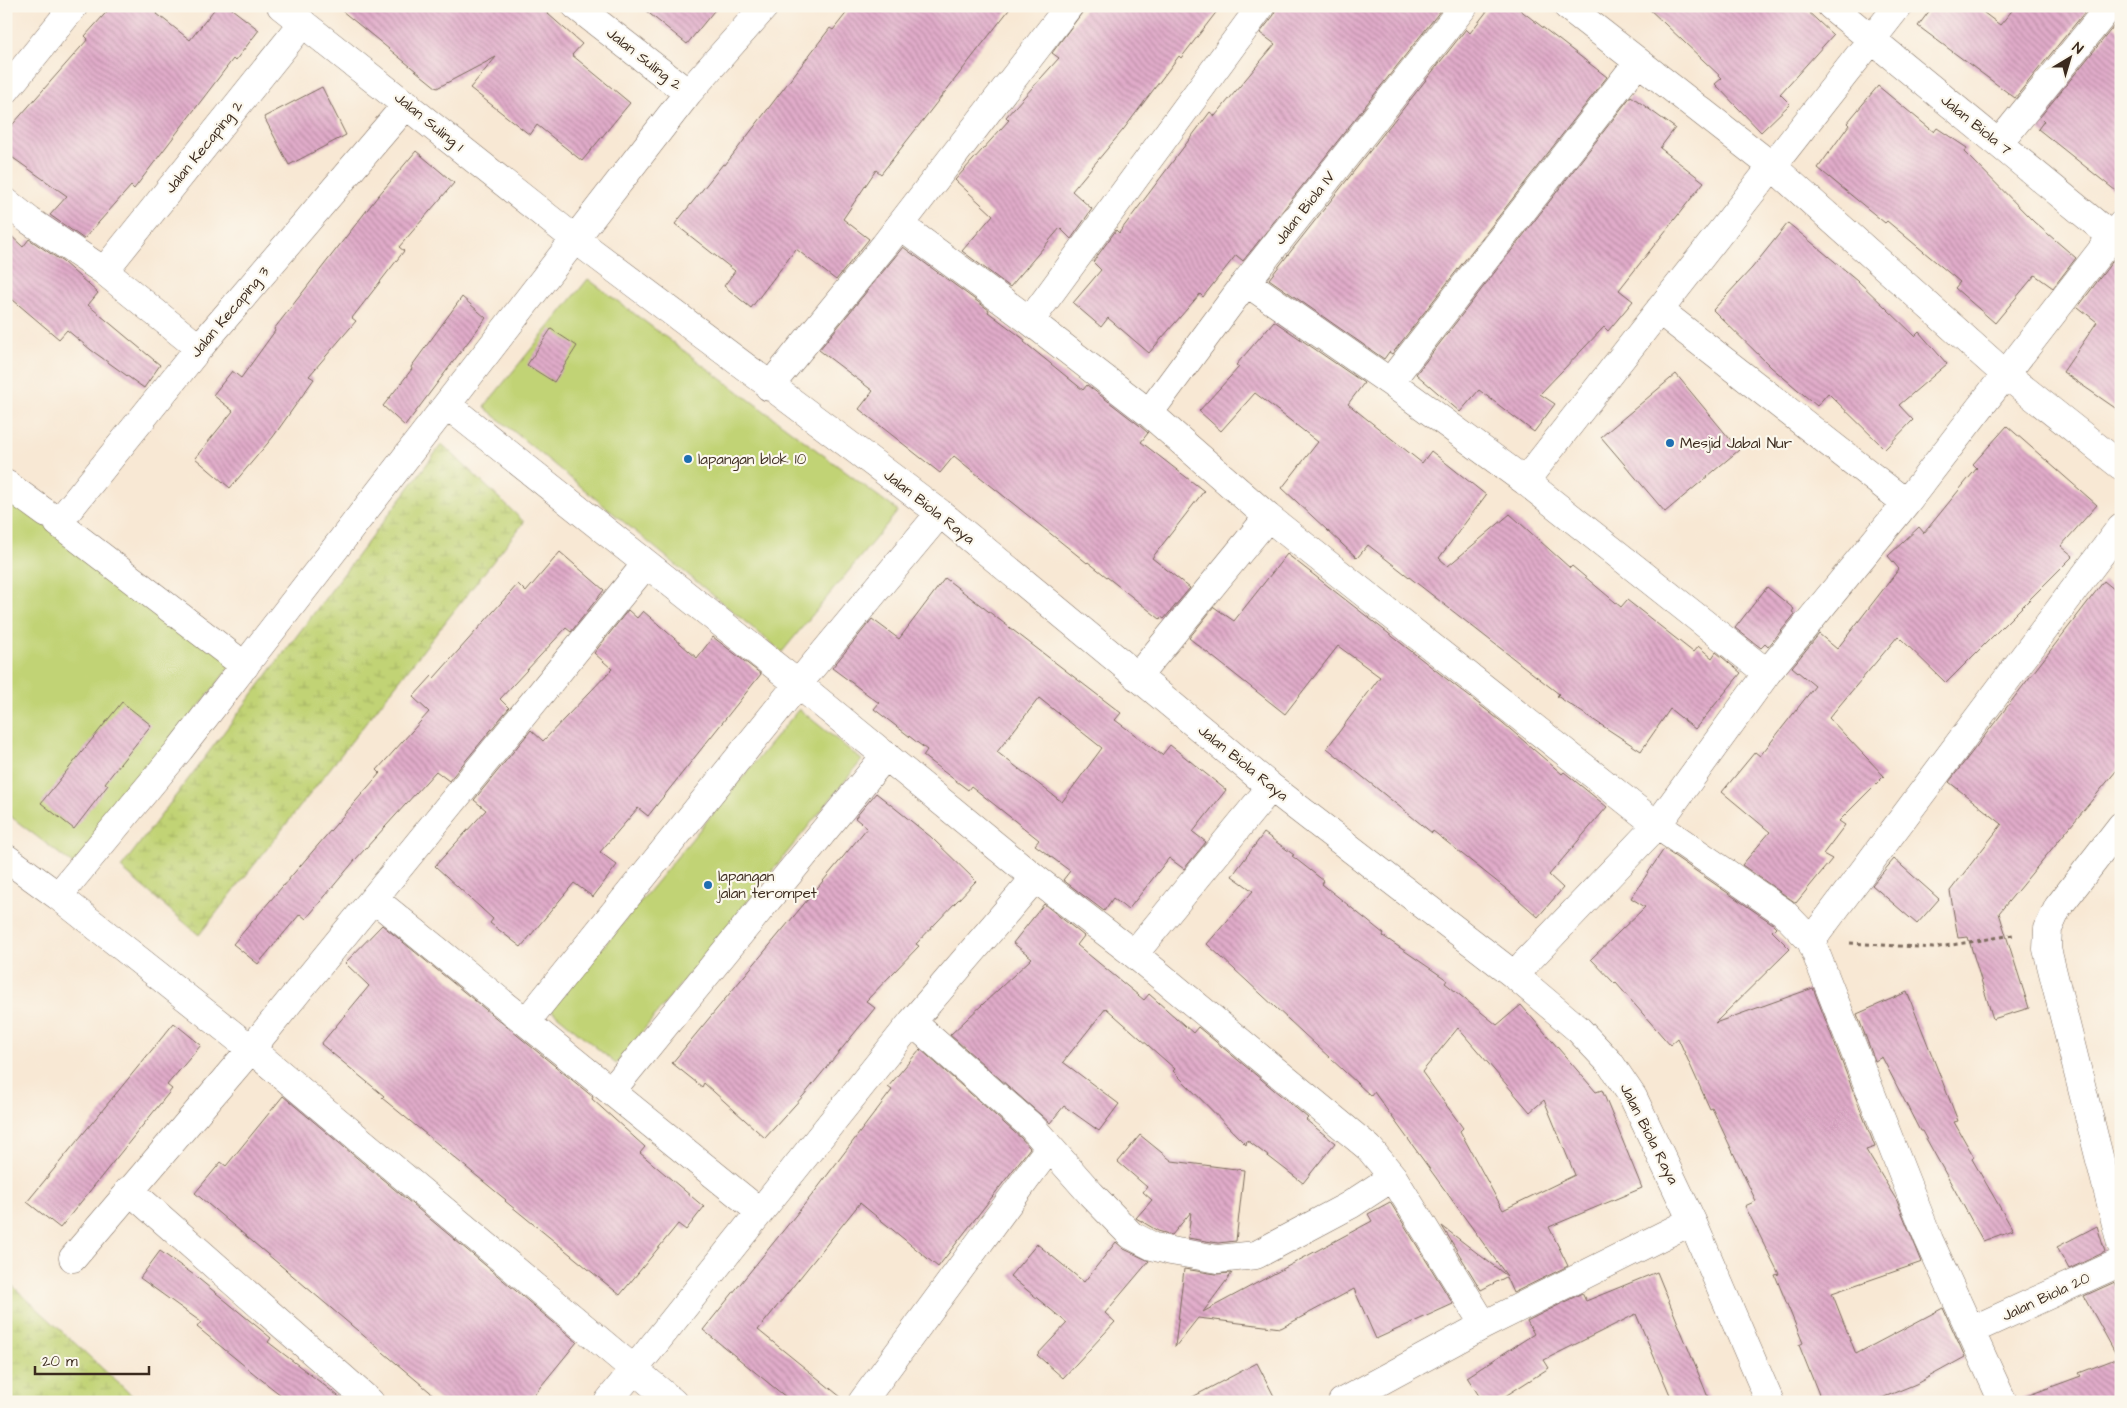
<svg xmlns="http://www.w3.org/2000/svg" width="2127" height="1408" font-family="'Architects Daughter',sans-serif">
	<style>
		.grass { fill: #c1d375; stroke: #7e7e4a }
		.wetland { fill: url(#wetland-marsh); stroke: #7e7e4a }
		.building { fill: url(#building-back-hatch); fill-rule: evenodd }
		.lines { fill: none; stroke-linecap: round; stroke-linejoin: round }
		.street-casing { stroke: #7d6c5e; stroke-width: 29 }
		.path { stroke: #7d6c5e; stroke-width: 3; stroke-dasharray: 4 4; stroke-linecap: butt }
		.street { stroke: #fff; stroke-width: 28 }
		.poi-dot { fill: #1f6fb2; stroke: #fbf7ec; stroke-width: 2 }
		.labels { text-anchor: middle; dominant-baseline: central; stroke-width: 4.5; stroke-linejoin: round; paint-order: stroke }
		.street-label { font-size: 15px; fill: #3b2a1e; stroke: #fbf7ec }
		.poi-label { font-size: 15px; fill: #3b2a1e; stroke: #fbf7ec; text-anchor: start }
	</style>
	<defs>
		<pattern id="wetland-marsh" width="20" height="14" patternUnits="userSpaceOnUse" patternTransform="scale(1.25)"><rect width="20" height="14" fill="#c1d375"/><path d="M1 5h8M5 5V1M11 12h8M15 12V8" fill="none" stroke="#a7b565"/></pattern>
		<pattern id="building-back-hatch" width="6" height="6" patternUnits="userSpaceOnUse" patternTransform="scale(1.25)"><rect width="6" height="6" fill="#e1acca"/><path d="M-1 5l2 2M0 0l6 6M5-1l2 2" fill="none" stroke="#b88ca3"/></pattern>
	</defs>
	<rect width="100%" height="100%" fill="#fbf7ec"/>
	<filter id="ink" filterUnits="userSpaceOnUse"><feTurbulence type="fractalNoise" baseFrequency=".02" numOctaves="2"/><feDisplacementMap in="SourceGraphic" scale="10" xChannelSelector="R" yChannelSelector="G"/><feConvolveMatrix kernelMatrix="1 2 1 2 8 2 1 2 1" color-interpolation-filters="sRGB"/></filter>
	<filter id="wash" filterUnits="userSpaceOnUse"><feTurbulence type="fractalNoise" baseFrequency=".0096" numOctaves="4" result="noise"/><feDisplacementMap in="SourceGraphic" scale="20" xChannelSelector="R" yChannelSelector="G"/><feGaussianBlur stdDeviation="1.12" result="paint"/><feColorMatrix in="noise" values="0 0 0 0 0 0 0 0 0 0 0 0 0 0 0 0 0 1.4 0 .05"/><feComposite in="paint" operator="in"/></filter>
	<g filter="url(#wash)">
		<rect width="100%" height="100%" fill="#f8e8d4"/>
		<path class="grass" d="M588 279 898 511 782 652 484 407Z
			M6 491 233 663 74 865 6 813Z
			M799 709 862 760 616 1064 551 1010Z"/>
		<path class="wetland" d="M442 444 524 522 199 935 121 868Z
			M6 1280 139 1402H6Z"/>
		<g id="blocks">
			<path class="building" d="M112 6H147L190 40 217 6H228L259 30 235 61 233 59 134 189 131 186 84 239 50 215 67 196 6 153V132L88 39 85 36Z
				M336 6H539L582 44 572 55 630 103 582 161 537 125 530 135 470 88 496 57 437 88Z
				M640 6H718L687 44Z
				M852 6H1012L881 174 876 170 843 219 869 239 836 280 796 249 751 308 724 286 735 271 675 224 723 164 725 165 830 28 833 30Z
				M1087 6H1221L1181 58 1179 56 1123 130 1072 191 1092 209 1071 239 1060 228 1010 287 962 251 993 215 955 180 1009 120 1006 117 1059 58 1052 53Z
				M1276 6H1437L1441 10 1243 261 1236 255 1203 297 1200 294 1149 353 1108 318 1101 327 1073 303 1101 270 1093 262 1116 230 1119 233 1210 112 1215 116 1275 44 1260 33 1274 15Z
				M1491 6H1515L1607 77 1392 354 1389 352 1384 359 1269 279 1466 29 1470 33Z
				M1646 6H1802L1833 35 1780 94 1790 104 1761 132 1715 84 1722 78Z
				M1933 6H1975L2000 25 2016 6 2089 7 2015 98 1918 26Z
				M2114 26 2121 32V195L2038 129 2044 121 2040 117Z
				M1878 86 1934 132 1937 128 1967 148 1965 152 2034 222 2076 258 2053 288 2035 275 1995 323 1955 288 1960 282 1887 221 1885 223 1818 168 1849 125 1847 123Z
				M322 87 346 135 289 165 264 117Z
				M1631 96 1675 128 1660 148 1704 182 1619 290 1633 301 1608 331 1604 327 1540 394 1555 404 1534 432 1479 390 1460 412 1416 374Z
				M416 151 454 183 399 247 404 251 352 318 356 321 309 376 314 379 273 437 230 488 195 458 233 411 213 395 232 371 241 378 275 331 274 329 378 196Z
				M1788 223 1857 280 1915 336 1919 332 1947 364 1899 405 1913 420 1885 449 1828 393 1817 406 1771 367 1713 310 1752 268Z
				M6 231 23 247 29 239 63 262 98 293 88 305 160 365 144 388 91 350 67 330 59 339 6 294Z
				M903 247 989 310 988 312 1025 340 1024 342 1083 390 1087 385 1139 425 1148 433 1141 442 1204 491 1152 558 1190 588 1164 619 1161 617 1160 619 1088 562 1087 563 954 456 940 473 859 409 873 391 819 350Z
				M2115 258 2121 259V412L2063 372 2097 322 2078 307Z
				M462 297 486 318 405 426 383 406 412 369 411 367Z
				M1274 321 1364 383 1348 404 1422 463 1431 451 1486 495 1439 558 1448 566 1510 514 1570 568 1572 566 1621 607 1627 600 1693 652 1698 646 1712 658 1716 652 1741 673 1695 729 1670 709 1641 751 1557 696 1559 694 1368 545 1357 558 1282 488 1318 442 1255 393 1221 431 1199 411 1239 367 1236 365Z
				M551 329 577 346 554 382 527 365Z
				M1676 374 1739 450 1665 512 1601 437Z
				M2007 426 2097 505 2061 546 2073 556 1946 683 1898 636 1829 718 1884 776 1839 821 1845 825 1823 854 1832 859 1796 903 1742 865 1770 832 1722 792 1755 752 1760 756 1815 686 1792 667 1819 634 1837 649 1899 569 1888 556 1919 527 1924 533 1977 468 1973 464Z
				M560 552 604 590 571 632 566 628 500 699 509 708 449 781 436 771 355 860 306 919 300 914 258 964 233 944 380 773 377 770 429 712 413 697 432 676 434 678 518 584 526 592Z
				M1287 554 1503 723 1562 774 1564 772 1607 807 1549 875 1563 888 1538 917 1510 892 1433 831 1432 833 1327 748 1380 677 1338 646 1285 714 1189 638 1214 607 1234 621Z
				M945 578 1121 713 1115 720 1162 755 1170 745 1226 790 1193 832 1206 842 1184 869 1169 858 1128 910 1113 898 1104 911 1063 880 1070 871 1035 845 1039 840 971 786 968 790 923 756 927 750 874 709 879 703 832 668 872 619 899 639ZM1039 698 1102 748 1062 802 997 752Z
				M2104 581 2121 595V765L1999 913 2029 1008 1993 1019 1968 937 1958 938 1950 891 2002 824 1949 782Z
				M1767 587 1794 609 1792 612 1795 614 1768 647 1765 644 1761 648 1735 628Z
				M628 610 637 618 643 611 697 658 713 637 761 674 648 816 638 808 600 852 617 865 593 897 574 883 521 947 490 923 493 919 435 866 486 810 474 800 531 730 543 741 612 669 594 653Z
				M122 702 151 725 105 783 108 785 74 829 41 803Z
				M876 793 931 837 976 881 916 944 919 946 866 1001 875 1008 804 1095 765 1138 704 1083 702 1087 672 1063 867 828 855 818Z
				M1264 833 1294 855 1292 856 1324 881 1322 884 1384 934 1383 936 1447 980 1445 983 1497 1025 1521 1005 1596 1092 1602 1090 1642 1188 1549 1227 1568 1266 1513 1293 1506 1277 1481 1290 1442 1226 1507 1276 1374 1092 1371 1096 1207 944 1253 891 1232 876ZM1458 1028 1530 1112 1544 1100 1575 1175 1503 1210 1460 1131 1463 1128 1422 1072Z
				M1664 849 1773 924 1776 927 1772 931 1790 949 1715 1023 1813 988 1875 1147 1866 1150 1897 1201 1922 1262 1832 1293 1856 1354 1943 1308 1965 1357 1916 1384 1872 1402H1822L1799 1345 1803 1343 1775 1275 1779 1274 1745 1206 1756 1201 1712 1108 1710 1109 1678 1038 1670 1045 1616 983 1615 984 1591 959 1645 907 1631 898Z
				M1894 859 1939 899 1917 924 1872 885Z
				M1044 904 1084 936 1077 945 1144 1000 1149 994 1193 1033 1198 1027 1308 1118 1306 1120 1335 1143 1303 1183 1247 1140 1246 1145 1173 1071 1175 1069 1106 1008 1063 1062 1119 1104 1099 1131 1064 1106 1050 1123 950 1035 1032 958 1013 943Z
				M382 925 593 1097 592 1099 645 1147 640 1153 704 1207 686 1230 678 1224 620 1295 505 1201 506 1200 382 1098 384 1096 321 1044 369 986 345 963Z
				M1907 992 1958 1121 1954 1122 1974 1157 1972 1159 2013 1230 1983 1241 1922 1131H1920L1882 1057 1875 1061 1857 1014Z
				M174 1023 201 1045 167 1085 172 1089 60 1228 27 1202Z
				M920 1049 1021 1138 1030 1148 938 1267 860 1203 758 1330 847 1402H792L703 1330 816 1190 892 1090 888 1087Z
				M283 1096 577 1342 528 1402H442L195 1193 221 1162 226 1166Z
				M1140 1135 1172 1161 1244 1170 1236 1241 1218 1243 1188 1238 1191 1212 1172 1235 1158 1231 1136 1218 1152 1200 1143 1192 1147 1187 1118 1162Z
				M1390 1202 1453 1304 1376 1339 1354 1289 1281 1328 1198 1318 1175 1347 1184 1269 1216 1274 1232 1273 1203 1312 1372 1221 1368 1214Z
				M2097 1226 2105 1252 2069 1269 2057 1247Z
				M1116 1242 1124 1249 1149 1261 1105 1313 1115 1322 1063 1378 1037 1355 1067 1323 1010 1276 1037 1244 1084 1282Z
				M160 1251 194 1275 271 1338 268 1342 346 1402H290L268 1385 197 1327 201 1322 140 1278Z
				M1657 1272 1710 1402H1673L1636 1314 1544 1360 1549 1368 1496 1402H1483L1467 1377 1534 1334 1527 1321 1582 1293 1586 1301Z
				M2115 1282 2121 1297V1402H2022L2021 1398 2081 1376 2079 1373 2118 1358 2084 1296Z
				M1257 1363 1277 1402H1183Z"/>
		</g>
	</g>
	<g filter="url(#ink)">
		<use href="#blocks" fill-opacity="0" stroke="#7d6c5e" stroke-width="1"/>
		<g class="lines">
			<defs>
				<path id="street" d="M281 6 575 239 940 513 1271 787 1514 975 1578 1029 1610 1063 1633 1097 1692 1221 1770 1402
					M576 6 688 93
					M1567 6 1773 167 2005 374 2121 466
					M1831 6 2121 244
					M6 90 74 6
					M1999 143 2110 6
					M6 202 30 221 104 271 199 348
					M900 225 1030 321 1149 413 1268 517 1657 825 1783 912 1811 941 1929 1240 2003 1402
					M104 271 303 23
					M1246 282 1390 382 1525 481
					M1659 310 1906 503
					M1030 321 1261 6
					M1390 382 1638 62
					M769 387 884 246 1069 6
					M447 405 798 684 1035 878 1134 954 1369 1148 1393 1177 1484 1325
					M1149 413 1246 282 1464 6
					M6 484 47 514
					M646 564 251 1049 673 1402
					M245 666 58 523 199 348 407 104
					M1767 673 1525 481 1898 6
					M1137 677 1268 517
					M2121 826 2058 907 2048 929 2047 949 2121 1244
					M6 858 58 896 251 1049 73 1258
					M58 896 180 749 688 93 765 6
					M374 899 760 1212
					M1811 941 2121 527
					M1134 954 1271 787
					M1514 975 1657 825 1767 673 1906 503 2121 225
					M526 1022 798 684 940 513
					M912 1022 1032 1127 1091 1194 1131 1235 1152 1246 1171 1251 1218 1259 1256 1255 1350 1205 1393 1177
					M612 1090 886 755
					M129 1190 370 1402
					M1970 1331 2121 1262
					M608 1402 912 1022 1035 878
					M862 1402 1049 1148
					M1342 1402 1484 1325 1692 1221"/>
			</defs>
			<use href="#street" class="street-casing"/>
			<path class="path" d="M1850 943 1933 948 2013 935"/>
			<use href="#street" class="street"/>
		</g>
	</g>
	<g class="poi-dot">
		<circle cx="1670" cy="443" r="5"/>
		<circle cx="688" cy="459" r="5"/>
		<circle cx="708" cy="885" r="5"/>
	</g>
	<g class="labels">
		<g class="street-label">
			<text transform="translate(644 59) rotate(38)">Jalan Suling 2</text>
			<text transform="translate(429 122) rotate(39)">Jalan Suling 1</text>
			<text transform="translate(1976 125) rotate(39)">Jalan Biola 7</text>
			<text transform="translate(204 147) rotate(-51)">Jalan Kecaping 2</text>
			<text transform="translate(1305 208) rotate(-52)">Jalan Biola IV</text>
			<text transform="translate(230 312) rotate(-50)">Jalan Kecaping 3</text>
			<text transform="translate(929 507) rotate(38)">Jalan Biola Raya</text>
			<text transform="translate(1243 763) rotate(39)">Jalan Biola Raya</text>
			<text transform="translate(1649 1134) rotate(63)">Jalan Biola Raya</text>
			<text transform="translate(2046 1297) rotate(-25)">Jalan Biola 20</text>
		</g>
		<g class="poi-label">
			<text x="1680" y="443">Mesjid Jabal Nur</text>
			<text x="698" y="459">lapangan blok 10</text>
			<text x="718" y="876">lapangan<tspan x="718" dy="17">jalan terompet</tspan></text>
		</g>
	</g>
	<rect width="2127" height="1408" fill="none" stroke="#fbf7ec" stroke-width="25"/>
	<g transform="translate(2070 58) rotate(38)" stroke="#fbf7ec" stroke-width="4" paint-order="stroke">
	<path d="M0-4L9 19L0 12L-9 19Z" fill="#3b2a1e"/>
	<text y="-8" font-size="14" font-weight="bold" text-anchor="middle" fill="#3b2a1e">N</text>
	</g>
	<path d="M35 1366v8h114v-8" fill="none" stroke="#3b2a1e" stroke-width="2.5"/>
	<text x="42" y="1366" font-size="15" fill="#3b2a1e" stroke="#fbf7ec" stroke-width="4" paint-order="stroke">20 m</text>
</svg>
